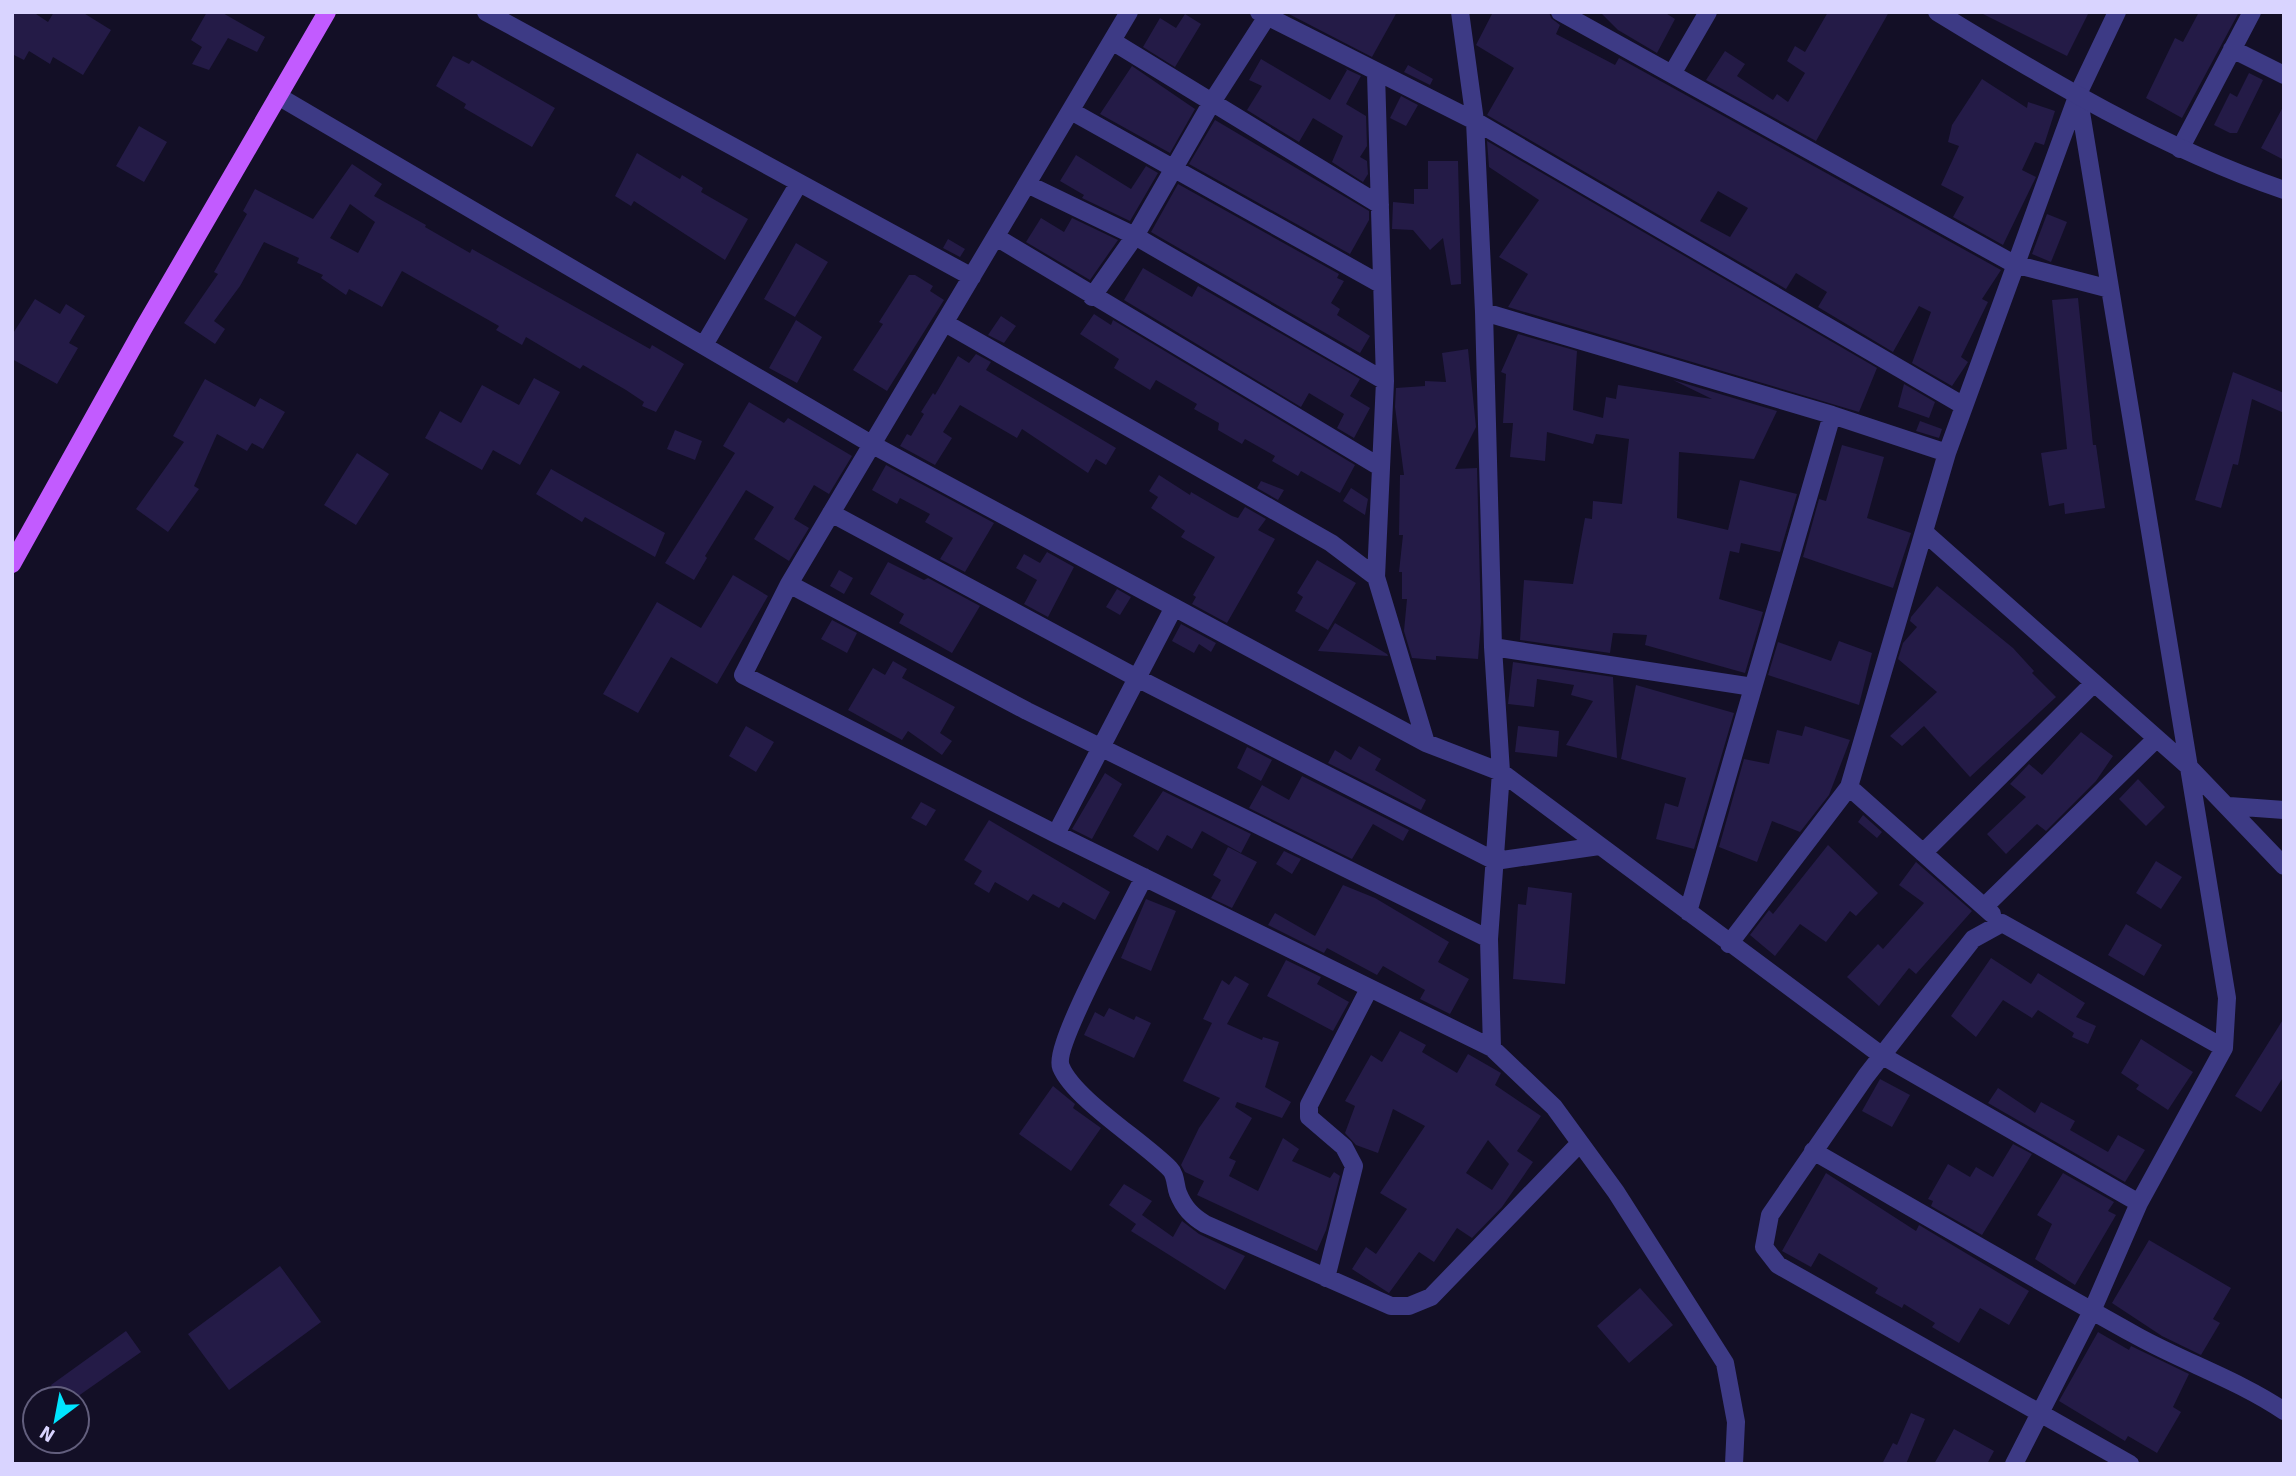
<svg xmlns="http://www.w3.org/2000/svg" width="2296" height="1476" font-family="Signika,sans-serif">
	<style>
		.building { fill: #241b47; fill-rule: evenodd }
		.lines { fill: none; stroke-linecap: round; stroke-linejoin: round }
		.minor { stroke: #3d3a85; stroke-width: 18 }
		.tertiary { stroke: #3d3a85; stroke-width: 18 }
		.primary { stroke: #c25bff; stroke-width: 18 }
	</style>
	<rect width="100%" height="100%" fill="#130f26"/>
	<path class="building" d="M12 12H33L48 22 54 12H82L111 30 83 75 53 57 50 64 29 51 24 60 12 54Z
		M207 12H221L265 37 257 52 228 38 209 70 192 64 202 47 191 40Z
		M1285 12H1397L1372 57Z
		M1493 12H1549L1551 18 1560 25 1556 34 1615 65 1619 58 2001 270 1982 299 1988 302 1961 357 1968 362 1952 386 1912 363 1931 312 1919 306 1893 352 1818 307 1827 292 1796 273 1786 289 1487 115 1514 68 1476 45ZM1718 191 1748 208 1730 237 1700 221Z
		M1600 12H1664L1675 19 1657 53 1618 30Z
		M1828 12H1889L1816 141 1706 80 1725 51 1745 64 1737 76 1773 100 1777 94 1788 102 1805 73 1787 61 1795 46 1805 52Z
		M1979 12H2089L2067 56Z
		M2199 12H2239L2182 118 2146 98 2175 38 2183 42Z
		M1185 14 1201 24 1175 67 1143 47 1160 18 1176 28Z
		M453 56 469 64 472 60 555 108 532 147 464 108 466 104 436 86Z
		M1261 59 1330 100 1347 70 1344 68 1361 76 1346 104 1366 116 1367 146 1360 157 1367 161 1368 174 1363 182 1332 162 1343 136 1313 118 1299 142 1247 110 1262 86 1249 80Z
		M1408 65 1433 79 1430 85 1404 72Z
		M1132 66 1195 109 1170 153 1100 114Z
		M2249 73 2263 80 2237 133H2230L2214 125 2230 93 2237 97Z
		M1982 79 2027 108 2028 102 2055 111 2044 145 2035 142 2022 170 2036 177 2003 245 1953 217 1964 197 1941 185 1959 146 1948 142 1952 125Z
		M1401 96 1418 105 1406 126 1390 118Z
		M2284 105V160L2261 148Z
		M1215 120 1369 211V220L1350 254 1189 164Z
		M139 126 167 142 144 182 116 166Z
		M1487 141 1877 368 1859 412 1508 307 1528 274 1499 257 1539 200 1489 167Z
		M637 153 680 179 682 175 703 188 701 192 748 219 725 260 634 201 631 206 615 196Z
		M1076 155 1131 189 1146 166 1158 173 1130 221 1082 198 1084 195 1060 181Z
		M1428 161H1458L1461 284 1451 285 1443 238 1430 250 1413 230 1392 229 1393 202 1414 204V189H1428Z
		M352 164 382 184 374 196 426 225 425 227 470 253 472 249 650 349 652 345 684 364 656 412 642 406 644 402 626 390 583 365 580 369 526 337 522 345 496 330 499 326 402 271 382 307 349 289 346 295 321 278 323 275 297 263 299 258 264 242 240 286 214 321 225 329 215 344 184 323 218 274 214 272 247 214 243 211 255 189 313 219ZM350 204 375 222 358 253 330 238Z
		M1178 184 1339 274 1337 278 1344 281 1331 303 1340 309 1337 315 1370 336 1360 353 1151 232Z
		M2047 214 2067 222 2051 262 2032 254Z
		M1041 218 1064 232 1072 218 1118 240 1090 280 1026 242Z
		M948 239 965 249 960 257 943 248Z
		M796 243 828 262 795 317 764 299Z
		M1143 268 1192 297 1198 286 1360 379 1350 396 1370 408 1354 438 1337 428 1344 414 1309 393 1301 407 1124 300Z
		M909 275H915L933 286 930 291 944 300 887 391 853 370 883 324 879 322Z
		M2078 298 2093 445H2096L2105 508 2065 514 2064 503 2049 506 2041 453 2067 449 2052 300Z
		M35 299 60 314 66 304 85 316 69 343 78 348 57 384 12 359V335Z
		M1094 314 1111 325 1113 320 1355 465 1340 493 1301 471 1298 476 1272 461 1275 456 1245 439 1242 444 1218 430 1219 423 1194 409 1197 404 1156 380 1150 390 1114 368 1119 359 1080 334Z
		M1001 316 1016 326 1004 343 988 335Z
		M796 320 822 337 797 383 769 368Z
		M1518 334 1577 351 1573 410 1603 418 1606 397 1616 399 1618 385 1712 399 1673 380 1777 411 1754 459 1679 452 1677 518 1728 530 1740 480 1797 494 1780 552 1741 543 1739 553 1730 551 1719 599 1763 612 1745 673 1645 645 1647 635 1613 633 1610 653 1520 640 1524 580 1573 584 1585 518 1592 519 1593 501 1622 504 1629 439 1596 434 1593 444 1547 432 1545 461 1510 457 1513 423H1503L1506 374 1501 372Z
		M1468 349 1476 427 1455 469 1477 468 1481 622 1478 659 1436 656V660L1412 658 1404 631 1407 599H1402V572H1399L1403 535H1399L1400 475H1404L1395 407 1396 388 1425 386V381L1446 382 1442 353Z
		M976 354 991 362 986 370 1116 448 1106 465 1096 459 1088 473 1022 429 1017 438 960 405 943 432 952 438 935 465 900 446 907 434 911 436 924 414 921 412 933 393 935 395 958 356 969 363Z
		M2233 372 2284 393V413L2252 399 2238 465 2233 464 2221 508 2195 500Z
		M534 378 560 392 520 465 493 450 482 470 425 438 440 411 461 423 482 385 519 405Z
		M205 379 255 407 260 398 285 412 263 449 252 443 247 451 217 434 194 486 199 489 168 532 136 509 184 442 173 436Z
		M1904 384 1935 402 1929 418 1898 407Z
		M749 402 784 423 788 418 852 456 829 494 814 485 794 519 809 528 789 561 754 539 774 507 746 490 705 556 707 558 694 580 665 563 735 453 723 446Z
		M1920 421 1942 429 1939 438 1916 431Z
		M675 430 702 441 695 460 667 449Z
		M1842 445 1884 457 1867 518 1911 533 1893 588 1803 557 1819 499 1826 501Z
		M357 453 389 474 356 525 324 505Z
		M886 465 994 523 965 572 940 559 953 538 925 522 930 514 900 498 897 504 872 490Z
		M551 469 665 533 655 557 585 517 582 522 536 494Z
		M1159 475 1190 495 1191 492 1232 516 1238 518 1245 507 1266 519 1258 530 1275 539 1227 623 1192 604 1196 597 1193 595 1215 557 1181 537 1185 531 1151 508 1158 497 1149 491Z
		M1261 481 1284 490 1278 500 1257 488Z
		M1351 488 1368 499 1365 515 1343 501Z
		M1047 552 1074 567 1048 617 1024 604 1037 580 1016 568 1024 554 1040 563Z
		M1317 560 1356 583 1328 630 1295 611 1303 597 1297 593Z
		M888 562 924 580 928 578 980 606 952 653 899 623 904 614 870 594Z
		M839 570 853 578 844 594 830 586Z
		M733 575 768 596 717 684 671 657 638 713 603 694 657 602 701 628Z
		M1937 586 2013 648 2034 671 2032 673 2056 697 1970 777 1924 726 1902 746 1890 736 1937 692 1898 659 1903 643 1917 627 1910 621 1911 617Z
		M1117 589 1131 597 1120 615 1106 607Z
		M832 620 857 633 847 653 821 639Z
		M1335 623 1387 654 1388 656 1318 651Z
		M1181 624 1216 643 1211 652 1199 644 1194 653 1172 641Z
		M1839 641 1872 653 1859 705 1768 675 1778 642 1831 661Z
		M893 661 907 669 902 678 955 707 940 733 952 741 942 755 908 731 902 740 848 710 873 668 885 675Z
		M1513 662 1613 677 1617 758 1566 745 1593 701 1571 695 1574 685 1537 679 1534 707 1508 704Z
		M1636 685 1734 713 1694 849 1656 839 1665 803 1678 807 1686 778 1621 759Z
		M746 726 774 742 756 772 729 756Z
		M1518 726 1559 731 1557 757 1515 752Z
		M1805 726 1850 740 1829 795 1800 832 1772 821 1757 862 1719 847 1744 759 1769 764 1777 730 1802 736Z
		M2081 732 2113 756 2096 781 2046 831 2037 824 2006 854 1987 834 2026 797 2010 784 2029 764 2042 775Z
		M1359 746 1381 759 1375 770 1426 800 1421 810 1328 763 1335 750 1351 760Z
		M1247 747 1272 760 1261 781 1237 768Z
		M1105 773 1122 784 1092 839 1072 829Z
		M1302 776 1316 783 1409 830 1403 841 1373 824 1352 859 1249 808 1262 785 1289 800Z
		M2138 779 2165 807 2146 826 2119 799Z
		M1163 791 1251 834 1241 853 1202 831 1192 849 1167 835 1158 851 1133 836Z
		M921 802 936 810 926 826 911 818Z
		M1863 815 1882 832 1877 838 1858 822Z
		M989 820 1110 892 1095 920 1063 902 1059 908 1033 894 1028 901 995 882 989 893 974 884 982 871 964 860Z
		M1828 845 1878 893 1856 916 1850 911 1826 942 1800 924 1775 956 1750 935 1769 910 1773 914Z
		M1228 847 1257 862 1232 908 1211 898 1221 880 1213 875Z
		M1284 851 1301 859 1292 874 1276 864Z
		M2156 861 2182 877 2161 909 2136 893Z
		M1916 862 1972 911 1916 974 1909 968 1879 1006 1847 977 1878 944 1883 949 1924 903 1899 885Z
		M1343 885 1375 898 1449 942 1438 962 1469 979 1450 1014 1420 999 1425 990 1383 966 1377 975 1327 948 1324 953 1268 925 1275 913 1315 936Z
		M1528 887 1572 893 1565 984 1513 979 1518 904 1526 905Z
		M1146 899 1176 911 1151 971 1121 958Z
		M2126 924 2162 945 2144 976 2108 955Z
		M1991 958 2031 984 2038 973 2085 1003 2076 1017 2096 1026 2088 1044 2072 1037 2074 1033 2038 1010 2032 1018 2003 1000 1976 1037 1951 1016Z
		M1286 960 1321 977 1317 984 1349 1002 1333 1031 1267 996Z
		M1235 976 1249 984 1227 1024 1262 1040 1263 1037 1279 1042 1265 1087 1291 1102 1282 1118 1237 1102 1235 1107 1252 1118 1229 1158 1236 1161 1229 1176 1258 1191 1283 1138 1299 1149 1292 1161 1330 1178 1334 1172 1340 1176 1326 1230 1317 1251 1197 1195 1204 1181 1185 1172 1181 1165 1199 1128 1220 1098 1183 1081 1212 1023 1203 1019 1222 980 1229 985Z
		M1109 1008 1134 1020 1136 1016 1151 1023 1134 1058 1084 1035 1095 1012 1104 1017Z
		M2284 1018V1076L2261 1112 2235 1096Z
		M1400 1031 1426 1045 1422 1052 1457 1073 1468 1054 1501 1073 1495 1085 1541 1116 1517 1151 1533 1162 1502 1207 1472 1238 1457 1228 1434 1262 1419 1252 1389 1293 1352 1269 1366 1247 1376 1254 1407 1209 1380 1193 1425 1126 1393 1109 1378 1153 1356 1145 1345 1133 1355 1106 1345 1101 1371 1055 1382 1062ZM1488 1140 1509 1164 1492 1190 1466 1173Z
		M2141 1039 2193 1072 2168 1110 2136 1089 2139 1085 2121 1073Z
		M1880 1079 1910 1095 1892 1127 1862 1111Z
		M1053 1086 1075 1104 1073 1108 1101 1128 1071 1171 1019 1134Z
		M1998 1088 2035 1113 2041 1102 2075 1121 2070 1130 2108 1152 2118 1135 2145 1150 2125 1182 1988 1103Z
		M2013 1144 2032 1154 1982 1235 1931 1206 1933 1201 1928 1199 1948 1164 1970 1177 1976 1167 1993 1177Z
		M1826 1173 1916 1231 1919 1225 2029 1291 2009 1325 1980 1308 1959 1343 1932 1327 1935 1323 1904 1304 1902 1308 1875 1293 1878 1288 1819 1253 1811 1267 1782 1251Z
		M2063 1173 2114 1202 2108 1211 2116 1215 2075 1285 2035 1259 2052 1224 2037 1215Z
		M1124 1184 1152 1201 1142 1215 1173 1237 1182 1221 1199 1234 1245 1256 1225 1290 1131 1231 1136 1224 1109 1205Z
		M2149 1240 2231 1288 2213 1319 2220 1323 2201 1355 2162 1336 2112 1303Z
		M280 1266 321 1322 229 1390 188 1334Z
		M1640 1288 1673 1325 1629 1363 1597 1326Z
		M126 1331 141 1352 74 1399H43L55 1391 51 1385Z
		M2098 1332 2129 1350 2131 1346 2189 1374 2173 1407 2181 1412 2157 1453 2128 1436 2125 1441 2059 1401Z
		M1911 1413 1925 1419 1906 1464H1882L1893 1443 1897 1445Z
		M1954 1429 1994 1451 1987 1464H1934Z"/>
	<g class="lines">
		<path class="minor" d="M486 12 972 277
			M1129 12 789 584 743 675 1056 834 1492 1048
			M1259 12 1475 121 1964 406
			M1460 12 1475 121 1484 312 1493 647 1501 772 1489 939 1492 1048 1554 1107 1616 1192 1725 1363 1736 1422 1734 1464
			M1560 12 2014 264 2110 289
			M1112 41 1380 205
			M2232 49 2284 75
			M1376 73 1385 381 1376 577 1426 743
			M1672 74 1708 12
			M278 96 873 445 1426 743 1501 772 1881 1055 2139 1203
			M1071 111 1382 285
			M2180 149 2252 12
			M1027 184 1135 236 1385 381
			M996 237 1380 467
			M1092 297 1135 236 1212 102 1270 12
			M1484 312 1832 415 1947 453
			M945 323 1331 543 1376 577
			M704 345 799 183
			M831 513 1137 678 1495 861 1599 846
			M1924 532 2188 766 2284 866
			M789 584 1027 711 1489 939
			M1493 647 1753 687
			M1849 787 1992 914
			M2229 806 2284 810
			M1056 834 1174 607
			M1923 853 2093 684
			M1144 877C1131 905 1052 1046 1061 1067 1074 1099 1144 1142 1170 1169 1176 1175 1175 1185 1178 1193 1184 1208 1192 1216 1205 1224L1391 1306H1409L1431 1297 1580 1143
			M1984 907 2156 739
			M1688 912 1832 415
			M1729 944 1849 787 1947 453 2078 94 2117 12
			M1813 1151C1921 1213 2029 1276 2137 1336 2186 1363 2238 1380 2284 1411
			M1326 1278 1354 1166 1344 1147 1309 1117V1105L1369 989
			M2014 1464 2092 1311 2139 1203 2224 1048 2227 998 2078 94
			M2130 1464 1778 1265 1764 1247 1770 1215 1866 1076 1973 939 2002 923 2224 1048"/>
		<path class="tertiary" d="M1937 12C2048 80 2161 148 2284 190"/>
		<path class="primary" d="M12 564 143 329 327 12"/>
	</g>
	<rect width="2296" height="1476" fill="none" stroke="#d9d4ff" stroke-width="28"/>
	<g transform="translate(56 1420) rotate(212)"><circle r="33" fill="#130f26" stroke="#625e7d" stroke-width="2"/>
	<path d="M0-5L12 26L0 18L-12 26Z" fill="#00e5ff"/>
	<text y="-10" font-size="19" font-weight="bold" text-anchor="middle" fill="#d9d4ff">N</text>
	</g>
</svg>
